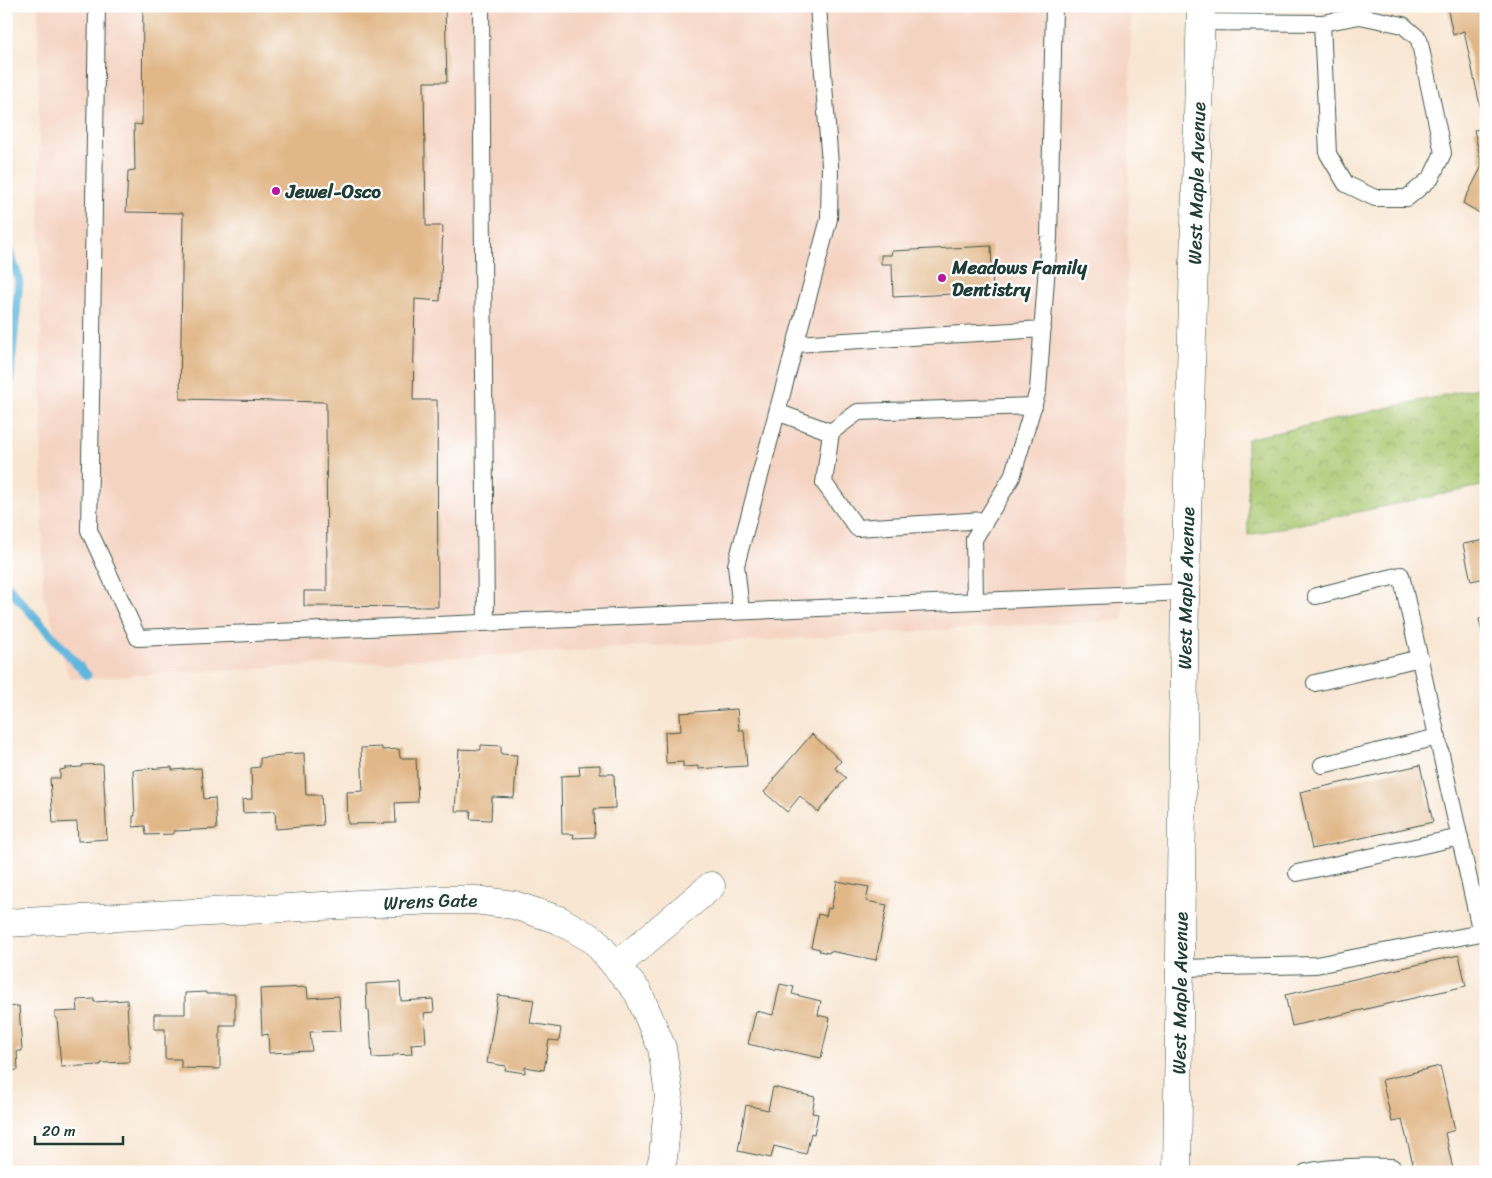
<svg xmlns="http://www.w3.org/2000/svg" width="1492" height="1178" font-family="Sriracha,sans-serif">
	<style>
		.built { fill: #f5d3c1 }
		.park { fill: url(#park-crowns); stroke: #648251 }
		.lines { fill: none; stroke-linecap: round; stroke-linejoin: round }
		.stream { stroke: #61b6dd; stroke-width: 9 }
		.building { fill: #e1b788 }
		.service-casing { stroke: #40564c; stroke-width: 18 }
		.minor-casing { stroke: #40564c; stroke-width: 29 }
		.secondary-casing { stroke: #40564c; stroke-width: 29 }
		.service { stroke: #fff; stroke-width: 16 }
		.minor { stroke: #fff; stroke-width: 28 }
		.secondary { stroke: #fff; stroke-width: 28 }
		.poi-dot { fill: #b5179e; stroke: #fff; stroke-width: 2 }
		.labels { text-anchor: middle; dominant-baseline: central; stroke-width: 4.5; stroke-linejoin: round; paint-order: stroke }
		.street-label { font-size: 19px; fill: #1f3d34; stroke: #fff }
		.poi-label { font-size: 19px; font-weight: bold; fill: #1f3d34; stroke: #fff; text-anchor: start }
	</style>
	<defs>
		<pattern id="park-crowns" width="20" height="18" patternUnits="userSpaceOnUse" patternTransform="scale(1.25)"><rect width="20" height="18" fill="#a8c76e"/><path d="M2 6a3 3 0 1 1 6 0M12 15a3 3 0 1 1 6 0" fill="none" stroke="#88a35b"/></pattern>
	</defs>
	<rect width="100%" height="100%" fill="#fff"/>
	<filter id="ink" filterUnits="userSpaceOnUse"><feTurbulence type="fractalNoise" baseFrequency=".02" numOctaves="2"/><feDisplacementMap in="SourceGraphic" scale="10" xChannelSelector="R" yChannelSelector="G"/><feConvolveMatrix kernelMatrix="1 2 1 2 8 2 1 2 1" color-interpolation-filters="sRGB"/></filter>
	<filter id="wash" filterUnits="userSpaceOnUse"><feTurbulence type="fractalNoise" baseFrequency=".0096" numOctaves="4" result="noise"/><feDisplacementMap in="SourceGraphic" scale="20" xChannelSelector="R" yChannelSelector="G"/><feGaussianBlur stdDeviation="1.12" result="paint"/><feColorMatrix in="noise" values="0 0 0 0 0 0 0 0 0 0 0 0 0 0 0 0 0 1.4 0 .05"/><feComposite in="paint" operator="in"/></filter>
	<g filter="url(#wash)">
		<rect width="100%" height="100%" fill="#f8e6d2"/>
		<path class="built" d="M38 6H1131L1123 620 70 679 43 594Z"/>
		<path class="park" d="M1486 386V485L1248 535 1247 439Z"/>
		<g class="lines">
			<path class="stream" d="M6 242 19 280 6 418
				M6 585 87 675"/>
		</g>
		<g id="blocks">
			<path class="building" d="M143 6H445L447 82H424L426 226H443L440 301 415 299 413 400H437L438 607 304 606V591H327L326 402 180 399 183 213 126 212 128 171 135 170 134 124 142 125Z
				M1447 6H1486V115H1482L1464 31 1453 35Z
				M1486 128V217L1463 203 1482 166 1474 130Z
				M991 246 993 292 893 297 892 264H881V255H891L892 251Z
				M1486 540V578L1471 581 1463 544Z
				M1486 617V647H1485L1479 619Z
				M737 709 739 730H744L747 766 698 769V766L683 767V762L666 763 665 732 681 731 680 713Z
				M812 734 841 761 835 768 846 778 818 812 800 796 787 812 764 792 775 780 773 779Z
				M481 745 501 746V754L517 755 514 798 492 797 491 820 470 819 471 811H455L459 749 481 750Z
				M382 747V750L399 749 400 758H416L418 802 395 803 396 823 348 824 347 792 363 791 361 748Z
				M304 753 306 795H321L323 825 276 829 275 811 243 813 242 800 252 799 251 768 260 767V758L283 756V754Z
				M103 764 107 839 78 841 77 822 53 823 50 778H60V770L65 769V768L82 767V765Z
				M600 765V774H614L615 808 594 809 595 837 573 838 574 834H562L561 776 580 775 579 766Z
				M1420 765 1433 822 1312 849 1300 792Z
				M172 767V770L201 768 204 799 215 798 217 829 174 831V834L146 835 145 826 133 827V816H135L133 770Z
				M837 881 869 887 866 901 887 905 876 960 830 951 829 953 819 951 820 949 811 947 818 914 826 916 828 908 831 909Z
				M1459 955 1466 986 1292 1026 1285 995Z
				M400 982 401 1001 433 999 434 1012 424 1013 426 1043 411 1044 412 1054 393 1055V1057L372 1058 369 1010H367L366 984Z
				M780 984 794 987 792 994 821 1001 818 1015 830 1018 821 1058 775 1048 774 1050 748 1044 756 1011 773 1015Z
				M307 987 308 998 339 996 341 1031 310 1032 312 1051 269 1053 268 1034 262 1035 260 989Z
				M206 992V994H235V1025H220V1069L181 1068V1059H165V1029H154V1014H185V993Z
				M498 995 534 1000 530 1023 561 1028 559 1041 549 1040 544 1070 525 1067V1073L505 1070 506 1066 487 1063Z
				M94 999V1002L127 1000 130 1062 101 1063V1065L61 1067 57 1018H55V1012L78 1011 77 1000Z
				M19 1006 22 1051H17L18 1070 6 1071V1007Z
				M1440 1066 1455 1130 1445 1133 1453 1169 1441 1172H1415L1402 1120 1392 1122 1382 1080Z
				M773 1087 815 1097 812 1113 818 1114 814 1134 811 1133 806 1154 774 1146 771 1158 738 1151 746 1105 768 1110Z"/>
		</g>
	</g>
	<g filter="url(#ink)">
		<use href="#blocks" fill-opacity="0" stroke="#40564c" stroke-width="1"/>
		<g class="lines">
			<defs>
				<path id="service" d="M97 6 89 530 138 638 1185 592
					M481 6 486 623
					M1201 22 1322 23 1328 154 1346 184 1375 198H1407L1431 178 1443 153 1419 39 1403 25 1360 16 1322 23
					M795 344 1043 329
					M777 412 831 432
					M985 520 857 528 824 483 831 432 858 412 1034 406
					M975 601 974 539 1012 477 1038 390 1049 237 1054 6
					M741 611 736 565 829 219 830 165 818 6
					M1315 683 1420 658
					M1322 765 1438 737
					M1297 873 1460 837
					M1180 968 1316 965 1481 933 1401 575 1316 596
					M1306 1172C1335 1166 1362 1166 1392 1167"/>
				<g id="minor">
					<path id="s1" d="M6 923 434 900H475L514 905 559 920 594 940 638 992 662 1048 669 1095 663 1158 659 1172"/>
					<path d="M616 966 711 886"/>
				</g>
				<g id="secondary">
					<path id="s2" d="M1177 1172 1185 592 1201 6"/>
				</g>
			</defs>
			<use href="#service" class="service-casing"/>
			<use href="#minor" class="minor-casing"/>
			<use href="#secondary" class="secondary-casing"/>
			<use href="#service" class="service"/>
			<use href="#minor" class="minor"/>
			<use href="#secondary" class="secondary"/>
		</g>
	</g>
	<g class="poi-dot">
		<circle cx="276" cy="191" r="5"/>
		<circle cx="942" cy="278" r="5"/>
	</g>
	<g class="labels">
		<g class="street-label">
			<text stroke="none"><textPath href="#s2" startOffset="989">West Maple Avenue</textPath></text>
			<text stroke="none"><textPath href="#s2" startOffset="584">West Maple Avenue</textPath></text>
			<text stroke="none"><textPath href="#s1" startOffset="425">Wrens Gate</textPath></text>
			<text stroke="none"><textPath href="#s2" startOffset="179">West Maple Avenue</textPath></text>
		</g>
		<g class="poi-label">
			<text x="286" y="191">Jewel-Osco</text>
			<text x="952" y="267">Meadows Family<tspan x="952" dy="22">Dentistry</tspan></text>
		</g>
	</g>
	<rect width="1492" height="1178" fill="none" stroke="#fff" stroke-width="25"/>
	<path d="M35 1136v8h88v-8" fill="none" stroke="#1f3d34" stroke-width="2.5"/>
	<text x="42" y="1136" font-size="15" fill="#1f3d34" stroke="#ffffff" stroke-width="4" paint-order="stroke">20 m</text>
</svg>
